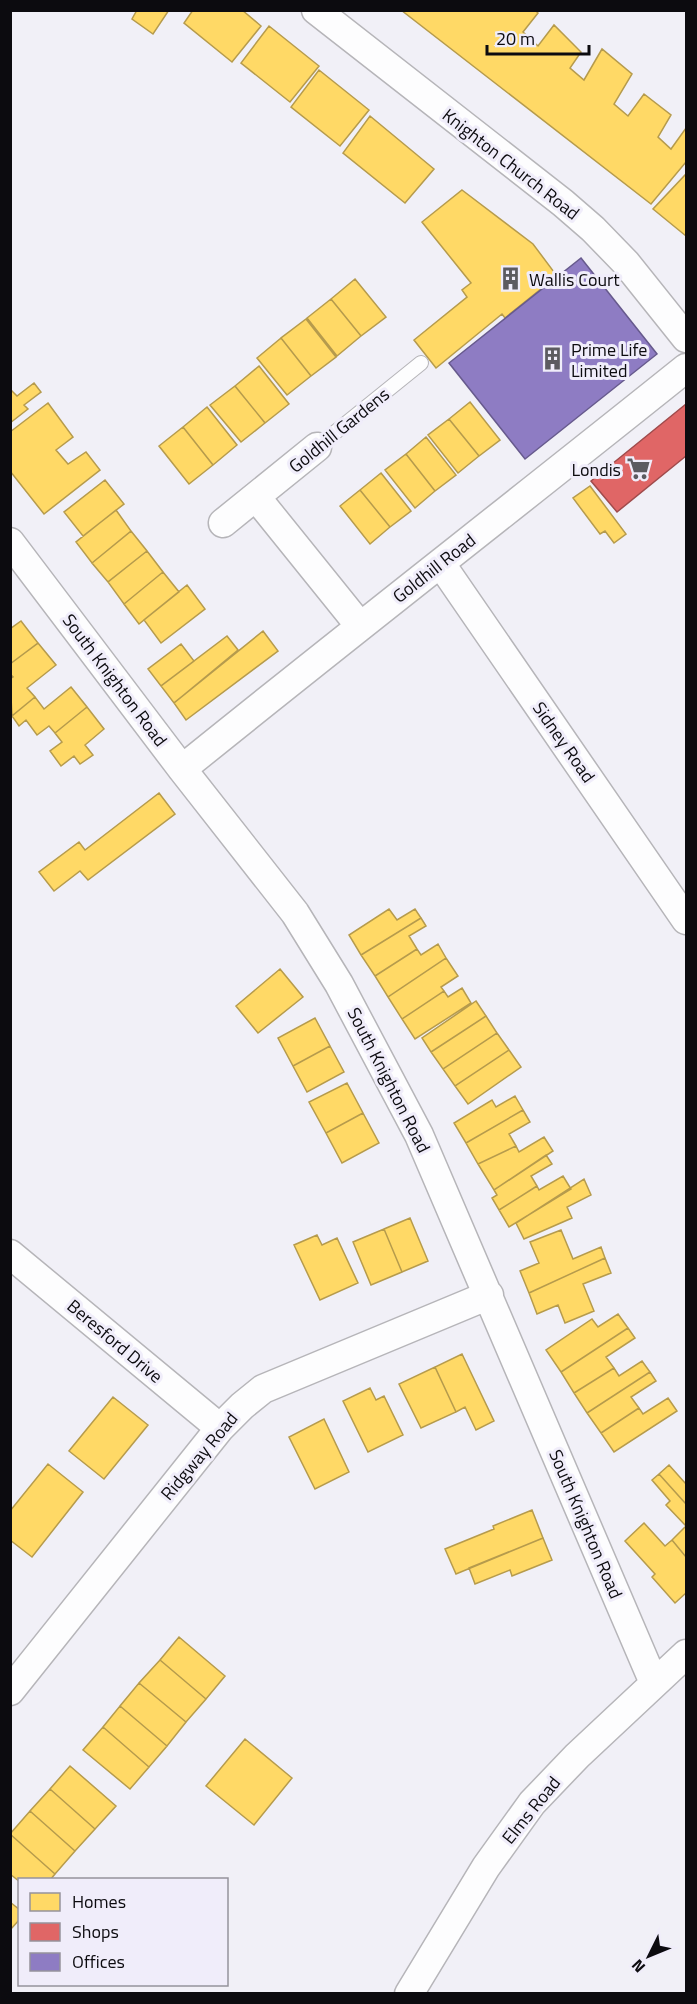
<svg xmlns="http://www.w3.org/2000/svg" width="697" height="2004" font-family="'Titillium Web',sans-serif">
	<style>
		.homes { fill: #ffd966; stroke: #b69b4c; stroke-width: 1.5 }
		.shops { fill: #e06666; stroke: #a04b4c; stroke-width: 1.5 }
		.offices { fill: #8e7cc3; stroke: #675a8d; stroke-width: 1.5 }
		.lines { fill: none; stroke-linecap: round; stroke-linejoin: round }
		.lane-casing { stroke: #b6b5b9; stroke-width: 16 }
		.street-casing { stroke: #b6b5b9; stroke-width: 31 }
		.lane { stroke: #fdfdfe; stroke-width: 14 }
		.street { stroke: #fdfdfe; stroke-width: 28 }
		.labels { text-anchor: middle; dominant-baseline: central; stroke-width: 6; stroke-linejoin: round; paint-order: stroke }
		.street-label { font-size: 18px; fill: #0c0b0f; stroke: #f0edfa }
		.poi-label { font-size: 18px; fill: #0c0b0f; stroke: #f0edfa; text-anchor: start }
	</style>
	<rect width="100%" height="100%" fill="#f1f0f7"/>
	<path class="homes" d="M137 10H169L153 34 132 19Z
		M193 10H242L261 26 232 62 184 23Z
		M401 10H535L538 13 523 32 538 46 554 25 581 52 570 68 584 80 602 49 632 74 614 104 628 116 644 94 671 115 658 137 671 149 686 128V162L651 204Z
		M269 26 319 66 290 102 241 63Z
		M319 70 369 110 340 146 291 107Z
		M370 116 434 169 405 203 343 153Z
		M686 174V236L653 209Z
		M462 190 533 244 557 276 505 318 502 314 436 368 414 340 467 297 462 290 471 283 422 222Z
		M355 279 386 317 361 336 331 299Z
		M331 299 361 336 337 356 307 318Z
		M306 319 336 357 311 376 281 338Z
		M281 338 311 376 287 395 257 358Z
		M259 366 289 404 265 423 235 386Z
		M34 383 41 392 24 405 28 409 10 423V389L17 396Z
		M235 386 265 423 241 442 210 405Z
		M470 402 500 440 479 456 449 419Z
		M48 403 73 437 56 450 68 464 86 452 100 470 44 514 10 471V432Z
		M207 407 237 445 213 465 183 427Z
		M449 419 479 456 458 473 428 435Z
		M183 427 213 465 189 484 159 446Z
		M426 437 456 475 435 491 406 454Z
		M406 454 435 491 415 508 385 470Z
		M381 473 411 511 390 527 360 490Z
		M105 480 124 504 83 536 64 512Z
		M590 486 626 534 614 543 605 531 600 534 573 498Z
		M360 490 390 527 370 544 340 506Z
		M116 510 131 531 92 563 76 542Z
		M131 531 147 551 108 582 92 563Z
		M147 551 163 572 124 604 108 582Z
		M163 572 179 592 139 624 124 604Z
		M187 585 205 609 161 643 144 620Z
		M21 621 38 643 10 664V629Z
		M263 631 278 651 186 720 174 703Z
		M227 636 238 650 174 703 161 686Z
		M38 643 56 665 27 688 35 697 12 716 10 679 13 677 10 674V664Z
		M181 644 194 661 161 686 148 669Z
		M71 687 87 707 55 733 49 726 37 735 26 720 19 726 12 716 35 697 44 709Z
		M87 707 104 729 85 745 93 755 80 764 74 756 61 766 50 751 62 742 55 733Z
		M159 793 175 814 88 880 80 871 54 891 39 872 79 842 85 850Z
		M389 909 397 920 415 909 421 918 361 955 349 935Z
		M421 918 426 926 409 936 417 949 375 976 361 955Z
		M438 944 446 958 388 997 375 976 417 949 421 955Z
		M446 958 458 976 441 987 444 991 402 1019 388 997Z
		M280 969 303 997 258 1033 236 1006Z
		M462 988 471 1003 415 1039 402 1019 444 991 448 997Z
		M476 1001 486 1016 431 1052 422 1038Z
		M486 1016 497 1033 443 1069 431 1052Z
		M315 1018 330 1046 293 1066 278 1038Z
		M497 1033 509 1050 455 1086 443 1069Z
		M330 1046 344 1072 307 1092 293 1066Z
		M509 1050 521 1067 468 1104 455 1086Z
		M347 1083 363 1113 326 1133 309 1102Z
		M515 1096 523 1110 466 1143 454 1123 492 1100 496 1107Z
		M523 1110 530 1122 509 1134 516 1146 478 1164 466 1143Z
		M363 1113 379 1143 342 1163 326 1133Z
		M544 1137 553 1151 494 1190 478 1164 516 1146 519 1152Z
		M546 1155 552 1164 531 1176 537 1186 499 1210 492 1198 497 1195 494 1190Z
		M563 1176 571 1189 509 1227 499 1210 537 1186 539 1190Z
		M584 1179 591 1195 567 1207 572 1218 524 1239 516 1223Z
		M410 1218 428 1261 402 1272 384 1229Z
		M384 1229 402 1272 371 1285 353 1242Z
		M561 1230 573 1259 601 1247 605 1258 529 1293 520 1271 539 1263 530 1242Z
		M317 1235 322 1245 337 1238 358 1283 320 1300 294 1245Z
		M605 1258 611 1273 583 1284 594 1311 565 1323 558 1305 537 1314 529 1293Z
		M618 1314 628 1328 561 1372 546 1350 592 1319 598 1327Z
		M628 1328 635 1338 606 1357 614 1368 574 1393 561 1372Z
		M462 1354 494 1421 476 1430 465 1407 456 1412 435 1367Z
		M642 1361 650 1372 587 1413 574 1393 614 1368 619 1376Z
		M435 1367 456 1412 421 1428 399 1384Z
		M650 1372 656 1381 631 1397 639 1408 601 1433 587 1413Z
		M370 1388 376 1400 384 1396 403 1435 368 1452 343 1401Z
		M113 1397 148 1425 104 1479 69 1451Z
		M668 1398 677 1411 614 1452 601 1433 639 1408 643 1414Z
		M324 1419 349 1472 315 1489 289 1437Z
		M48 1464 83 1492 32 1557 10 1540V1511Z
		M669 1465 686 1484V1504L659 1474Z
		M659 1474 686 1504V1526L666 1505 670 1501 652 1480Z
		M532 1510 543 1538 456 1574 445 1549 494 1529 493 1526Z
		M644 1523 665 1546 672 1540 686 1557V1593L675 1603 652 1577 655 1574 625 1541Z
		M686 1526V1557L672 1540Z
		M543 1538 552 1560 512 1576 510 1570 475 1584 469 1568Z
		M179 1637 225 1676 206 1699 160 1660Z
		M160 1660 206 1699 186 1722 139 1683Z
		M139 1683 186 1722 167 1746 120 1706Z
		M120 1706 167 1746 149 1767 103 1727Z
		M103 1727 149 1767 130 1789 83 1750Z
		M245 1739 292 1778 254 1825 206 1786Z
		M70 1766 116 1806 95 1829 50 1789Z
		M50 1789 95 1829 75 1851 30 1811Z
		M30 1811 75 1851 55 1874 10 1834Z
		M10 1834 55 1874 50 1880H20V1882L10 1874Z
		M10 1902 20 1910V1919L10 1930Z"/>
	<path class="shops" d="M686 404V456L617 512 591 481Z"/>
	<path class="offices" d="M581 258 657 354 525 459 449 363Z"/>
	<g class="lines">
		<defs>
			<path id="lane" d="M317 447 421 363"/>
			<path id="street" d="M316 10 563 203 593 229 626 263 686 338
				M256 497 360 626
				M223 523 317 447
				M10 542 182 769 295 913 339 984 419 1135 654 1683
				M441 564 686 920
				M182 769C349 634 519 502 686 368
				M10 1254 220 1428
				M10 1691 220 1428 242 1406 263 1389 489 1295
				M409 1994 486 1867 532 1803 577 1756 686 1654"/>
		</defs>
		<use href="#lane" class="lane-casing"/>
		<use href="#street" class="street-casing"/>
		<use href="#lane" class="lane"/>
		<use href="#street" class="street"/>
	</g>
	<defs>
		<symbol id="building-bare" viewBox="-9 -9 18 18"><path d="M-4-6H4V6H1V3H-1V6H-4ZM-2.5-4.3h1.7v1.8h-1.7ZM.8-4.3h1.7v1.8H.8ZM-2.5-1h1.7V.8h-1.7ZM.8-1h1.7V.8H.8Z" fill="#5c5b60" stroke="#f0edfa" stroke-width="2.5" paint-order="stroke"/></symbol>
		<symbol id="supermarket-bare" viewBox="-9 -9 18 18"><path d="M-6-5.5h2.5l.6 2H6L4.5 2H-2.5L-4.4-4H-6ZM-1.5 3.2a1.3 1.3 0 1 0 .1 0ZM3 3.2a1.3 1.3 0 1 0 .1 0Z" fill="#5c5b60" stroke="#f0edfa" stroke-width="2.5" paint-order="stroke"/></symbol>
	</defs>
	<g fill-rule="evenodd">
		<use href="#building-bare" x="494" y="262" width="33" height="33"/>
		<use href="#building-bare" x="536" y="342" width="33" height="33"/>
		<use href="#supermarket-bare" x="622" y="452" width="33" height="33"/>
	</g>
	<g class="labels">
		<g class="street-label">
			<text transform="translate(511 164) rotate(38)">Knighton Church Road</text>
			<text transform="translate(339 430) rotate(-39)">Goldhill Gardens</text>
			<text transform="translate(434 568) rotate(-38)">Goldhill Road</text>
			<text transform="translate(115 680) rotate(53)">South Knighton Road</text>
			<text transform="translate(564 742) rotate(55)">Sidney Road</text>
			<text transform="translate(389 1080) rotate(63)">South Knighton Road</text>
			<text transform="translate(115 1341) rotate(40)">Beresford Drive</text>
			<text transform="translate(199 1456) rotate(-50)">Ridgway Road</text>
			<text transform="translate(586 1524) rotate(67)">South Knighton Road</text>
			<text transform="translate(531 1810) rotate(-51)">Elms Road</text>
		</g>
		<g class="poi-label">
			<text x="529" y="279">Wallis Court</text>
			<text x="571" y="349">Prime Life<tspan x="571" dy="21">Limited</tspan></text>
			<text x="621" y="469" text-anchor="end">Londis</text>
		</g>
	</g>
	<rect width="697" height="2004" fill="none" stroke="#0c0b0f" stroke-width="24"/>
	<rect x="18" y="1878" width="210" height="108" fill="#f0edfa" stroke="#95939c" stroke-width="1.5"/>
	<rect x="30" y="1893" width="30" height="18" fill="#ffd966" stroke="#95939c" stroke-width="1.5"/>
	<text x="72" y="1908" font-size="18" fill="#0c0b0f">Homes</text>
	<rect x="30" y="1923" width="30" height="18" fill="#e06666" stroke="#95939c" stroke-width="1.5"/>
	<text x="72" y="1938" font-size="18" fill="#0c0b0f">Shops</text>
	<rect x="30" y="1953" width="30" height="18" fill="#8e7cc3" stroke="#95939c" stroke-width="1.5"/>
	<text x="72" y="1968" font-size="18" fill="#0c0b0f">Offices</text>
	<g transform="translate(649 1956) rotate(227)" stroke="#f0edfa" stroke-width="4.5" paint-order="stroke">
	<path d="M0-4.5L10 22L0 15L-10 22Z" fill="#0c0b0f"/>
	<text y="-9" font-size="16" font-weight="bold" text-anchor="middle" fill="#0c0b0f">N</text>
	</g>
	<path d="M487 45v9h102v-9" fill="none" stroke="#0c0b0f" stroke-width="3"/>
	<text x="496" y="45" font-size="18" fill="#0c0b0f" stroke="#f0edfa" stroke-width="4.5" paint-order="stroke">20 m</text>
</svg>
